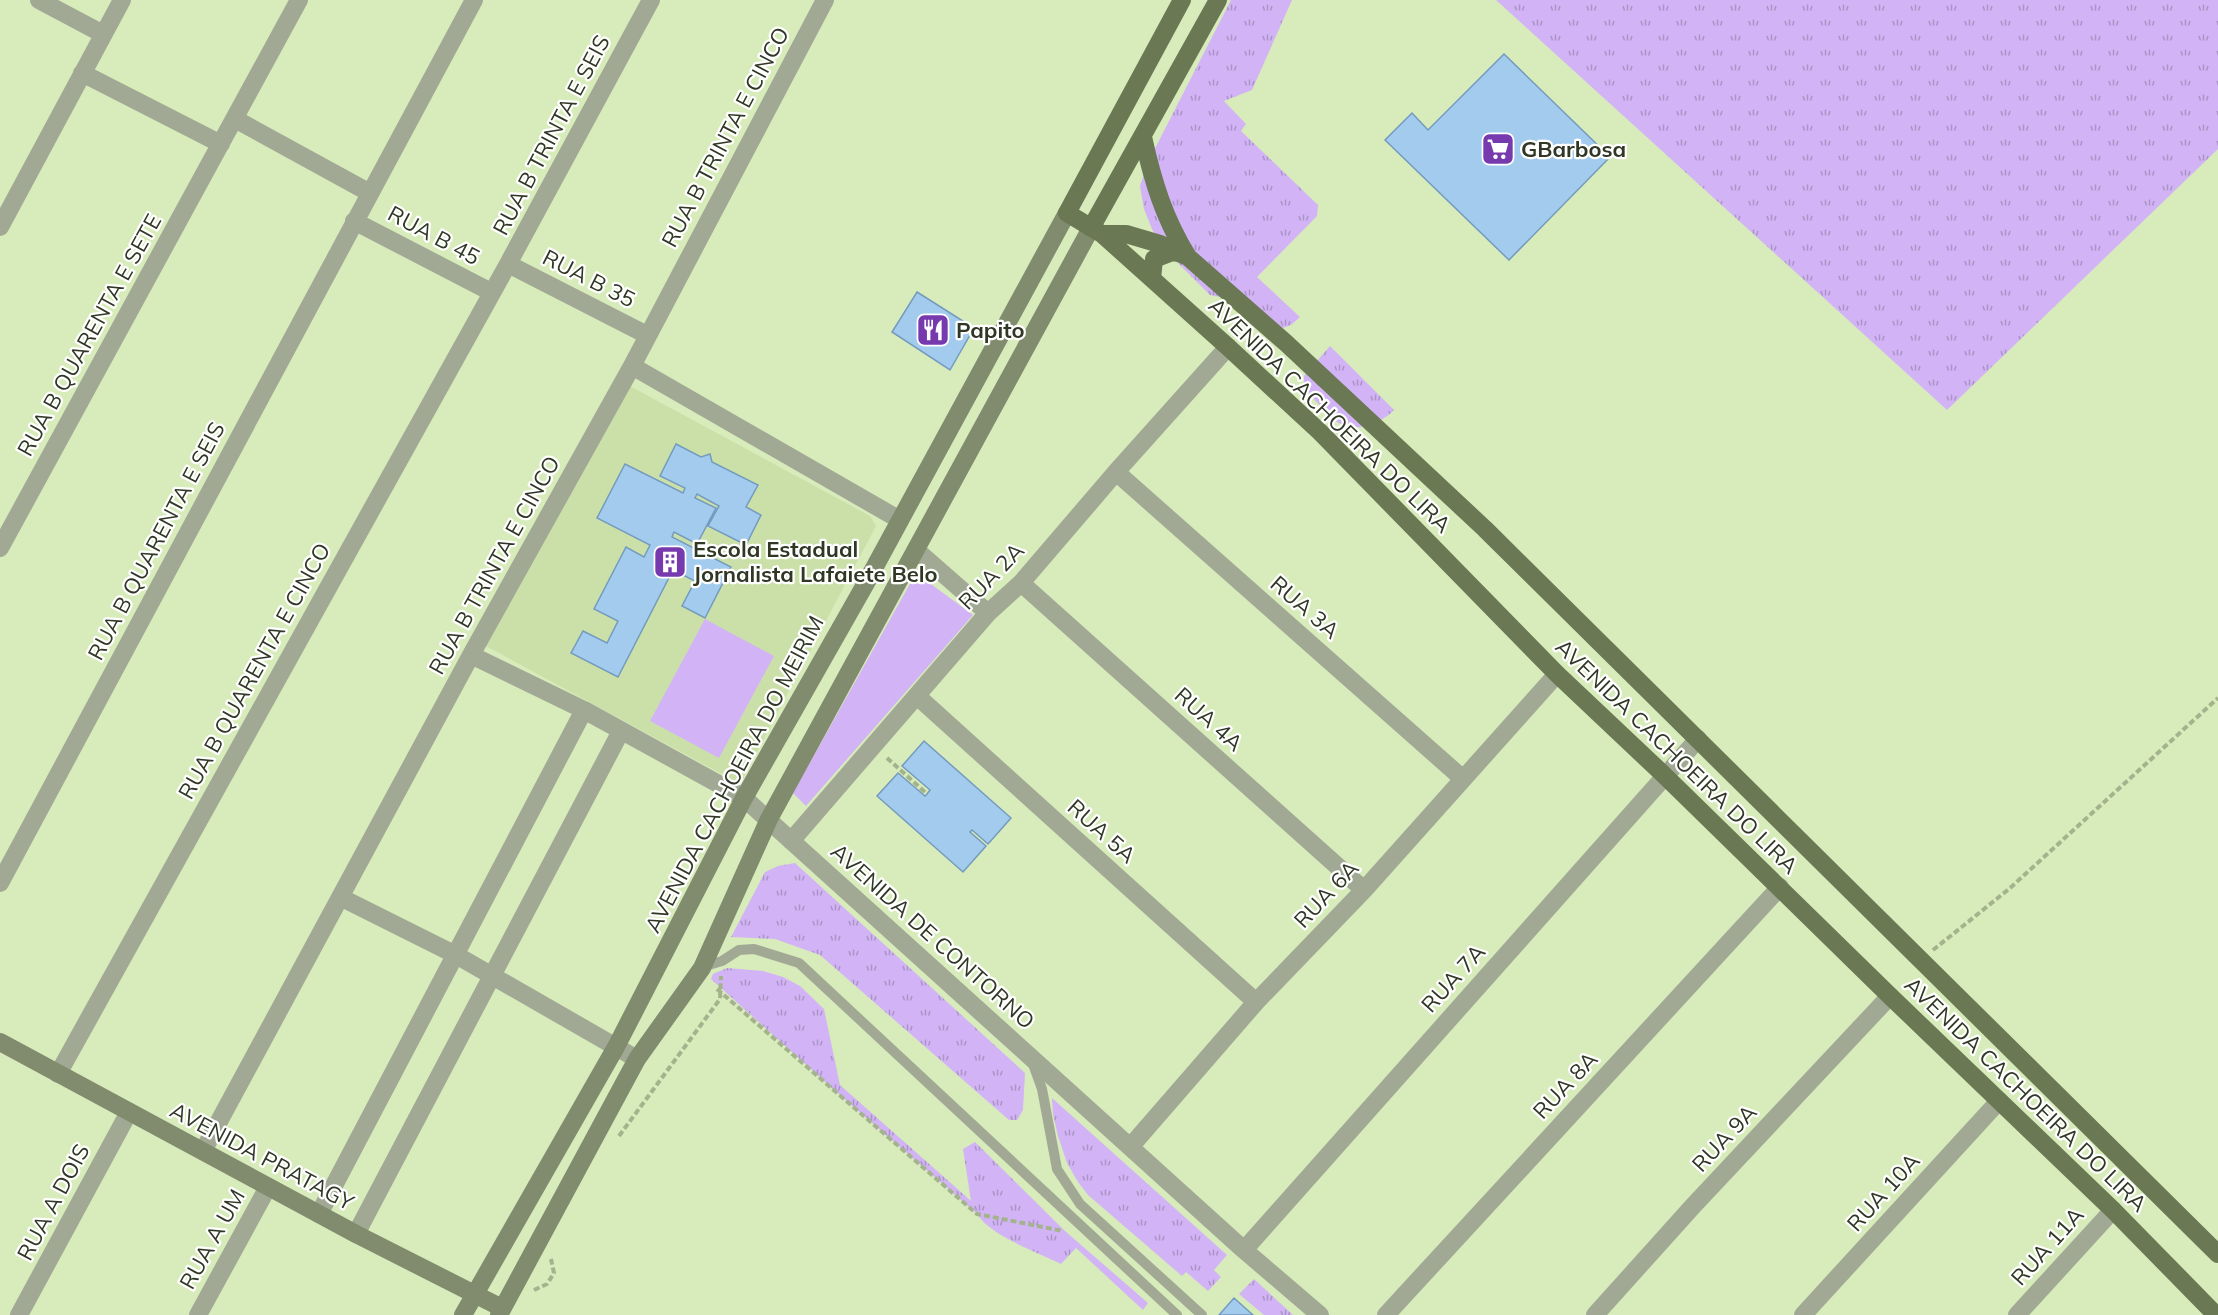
<svg xmlns="http://www.w3.org/2000/svg" width="2218" height="1315" font-family="Mulish,sans-serif">
	<style>
		.built { fill: #cbe0a9 }
		.grass { fill: url(#grass-tufts) }
		.park { fill: #d2b4f6 }
		.building { fill: #a3cbee; stroke: #749bbd; stroke-width: 1.5 }
		.lines { fill: none; stroke-linecap: round; stroke-linejoin: round }
		.path { stroke: #a3b38c; stroke-width: 4; stroke-dasharray: 6 3; stroke-linecap: butt }
		.lane { stroke: #a1a995; stroke-width: 10 }
		.street { stroke: #a1a995; stroke-width: 18 }
		.secondary { stroke: #818c6f; stroke-width: 18 }
		.primary { stroke: #6a7854; stroke-width: 18 }
		.labels { text-anchor: middle; dominant-baseline: central; stroke-width: 4.5; stroke-linejoin: round; paint-order: stroke }
		.street-label { font-size: 22px; fill: #303725; stroke: #fff }
		.poi-label { font-size: 22px; font-weight: bold; fill: #303725; stroke: #fff; text-anchor: start }
	</style>
	<defs>
		<pattern id="grass-tufts" width="24" height="20" patternUnits="userSpaceOnUse" patternTransform="scale(1.5)"><rect width="24" height="20" fill="#d2b4f6"/><path d="M3 7l-1-3M5 7V3M7 7l1-3M15 17l-1-3M17 17v-4M19 17l1-3" fill="none" stroke="#ab93c7"/></pattern>
	</defs>
	<rect width="100%" height="100%" fill="#d8ebbb"/>
	<path class="built" d="M628 385 870 516 876 526 740 784 486 646Z"/>
	<path class="grass" d="M1231 0H1292L1252 90 1224 101 1246 124 1241 131 1318 205 1317 216 1257 277 1300 317 1291 325 1277 330 1225 298 1210 295 1166 251 1152 229 1144 209 1140 186 1148 162Z
		M1496 0H2218V149L1947 410Z
		M1330 346 1394 410C1383 422 1359 432 1342 425 1334 421 1312 397 1304 389V376Z
		M795 863 1025 1073 1023 1110 1017 1120H1009L820 955 775 939 731 937 765 872 778 866Z
		M727 968 763 971 783 977 800 986 824 1009 840 1085 971 1201 963 1149 975 1142 1065 1231 1148 1303 1143 1310 1076 1248 1061 1264C1037 1252 991 1236 977 1214L835 1091 711 979 713 974Z
		M1052 1098 1227 1255 1214 1270 1221 1277 1208 1291 1186 1272 1182 1276 1088 1195 1078 1182 1067 1163 1058 1136 1053 1114Z
		M1254 1279 1293 1315H1264L1239 1294Z"/>
	<path class="park" d="M916 573 973 615 806 806 793 793Z
		M705 619 774 656 719 758 650 721Z"/>
	<path class="building" d="M1504 54 1610 157 1509 260 1385 140 1412 113 1428 130Z
		M917 292 974 328 950 370 892 332Z
		M676 444 701 457 710 454 712 462 758 485 746 507 761 515 746 545 708 526 719 506 697 494 695 498 716 508 697 544 674 532 672 537 731 567 705 618 682 606 695 581 673 570 618 677 571 653 583 631 607 643 618 621 594 609 626 547 644 557 650 545 597 518 625 464 683 493 685 488 660 476Z
		M924 741 1011 818 988 844 972 830 970 832 986 846 963 872 877 796 898 773 925 796 927 794 930 790 902 766Z
		M1234 1298 1253 1315H1219Z"/>
	<g class="lines">
		<path class="path" d="M887 758 927 794
			M1933 950 2009 889 2218 698
			M717 989 977 1214 1063 1231
			M619 1136 720 999 721 976
			M534 1290 547 1284 554 1273 551 1259"/>
		<path class="lane" d="M702 967 722 961 739 950 754 949 799 963 1177 1315
			M1033 1064 1042 1089 1057 1169 1080 1204 1202 1315"/>
		<path class="street" d="M39 0 103 34
			M82 73 221 144
			M235 119 370 193
			M354 221 491 292
			M0 227 122 0
			M508 264 647 335
			M632 366 900 520
			M1116 472 1462 778
			M0 548 299 0
			M916 550 988 613
			M1021 583 1364 890
			M471 655 584 710 744 798 1244 1250 1320 1315
			M917 696 1256 1002
			M791 841 988 613 1021 583 1116 472 1228 347
			M0 883 474 0
			M340 897 456 955 637 1059
			M58 1074 508 264 651 0
			M1131 1146 1256 1002 1364 890 1557 674
			M203 1151 471 655 632 366 825 0
			M319 1214 584 710
			M356 1234 621 731
			M1244 1250 1698 739
			M19 1315 129 1112
			M198 1315 268 1187
			M1386 1315 1780 887
			M1595 1315 1693 1206 1890 996
			M1803 1315 1999 1101
			M2017 1315 2113 1210"/>
		<path class="secondary" d="M0 1042 356 1234 502 1308
			M463 1315 616 1047 744 798 866 583 1067 213
			M499 1315 637 1059 702 968 769 819 1091 228"/>
		<path class="primary" d="M1182 0 1067 213 1102 234 1228 347 1320 432 1557 674 1664 775 1890 996 2113 1210 2216 1315
			M1143 137C1153 182 1164 218 1188 257
			M1091 228 1218 0
			M1102 234H1126L1160 244 1188 257 1286 343 1485 529 2218 1254
			M1152 279 1154 259 1172 252 1179 253"/>
	</g>
	<defs>
		<symbol id="supermarket-square" viewBox="-11 -11 22 22"><rect x="-9" y="-9" width="18" height="18" rx="4" fill="#7739ae" stroke="#fff"/><path d="M-6-5.5h2.5l.6 2H6L4.5 2H-2.5L-4.4-4H-6ZM-1.5 3.2a1.3 1.3 0 1 0 .1 0ZM3 3.2a1.3 1.3 0 1 0 .1 0Z" fill="#fff"/></symbol>
		<symbol id="restaurant-square" viewBox="-11 -11 22 22"><rect x="-9" y="-9" width="18" height="18" rx="4" fill="#7739ae" stroke="#fff"/><path d="M-5-6h1v4h1v-4h1v4h1v-4h1v5L-1.5 .5V6h-2V.5L-5-1ZM5-6V6H3V1.5H1.5Q1.5-4 5-6Z" fill="#fff"/></symbol>
		<symbol id="building-square" viewBox="-11 -11 22 22"><rect x="-9" y="-9" width="18" height="18" rx="4" fill="#7739ae" stroke="#fff"/><path d="M-4-6H4V6H1V3H-1V6H-4ZM-2.5-4.3h1.7v1.8h-1.7ZM.8-4.3h1.7v1.8H.8ZM-2.5-1h1.7V.8h-1.7ZM.8-1h1.7V.8H.8Z" fill="#fff"/></symbol>
	</defs>
	<g fill-rule="evenodd">
		<use href="#supermarket-square" x="1479" y="130" width="38" height="38"/>
		<use href="#restaurant-square" x="914" y="311" width="38" height="38"/>
		<use href="#building-square" x="651" y="543" width="38" height="38"/>
	</g>
	<g class="labels">
		<g class="street-label">
			<text transform="translate(551 135) rotate(-62)">RUA B TRINTA E SEIS</text>
			<text transform="translate(725 137) rotate(-62)">RUA B TRINTA E CINCO</text>
			<text transform="translate(434 235) rotate(28)">RUA B 45</text>
			<text transform="translate(589 278) rotate(27)">RUA B 35</text>
			<text transform="translate(89 335) rotate(-61)">RUA B QUARENTA E SETE</text>
			<text transform="translate(1330 415) rotate(44)">AVENIDA CACHOEIRA DO LIRA</text>
			<text transform="translate(156 541) rotate(-62)">RUA B QUARENTA E SEIS</text>
			<text transform="translate(494 565) rotate(-61)">RUA B TRINTA E CINCO</text>
			<text transform="translate(991 576) rotate(-46)">RUA 2A</text>
			<text transform="translate(1305 607) rotate(41)">RUA 3A</text>
			<text transform="translate(254 671) rotate(-61)">RUA B QUARENTA E CINCO</text>
			<text transform="translate(1209 719) rotate(42)">RUA 4A</text>
			<text transform="translate(1677 756) rotate(44)">AVENIDA CACHOEIRA DO LIRA</text>
			<text transform="translate(734 774) rotate(-62)">AVENIDA CACHOEIRA DO MEIRIM</text>
			<text transform="translate(1102 831) rotate(42)">RUA 5A</text>
			<text transform="translate(1326 894) rotate(-47)">RUA 6A</text>
			<text transform="translate(933 936) rotate(42)">AVENIDA DE CONTORNO</text>
			<text transform="translate(1453 978) rotate(-48)">RUA 7A</text>
			<text transform="translate(1565 1085) rotate(-47)">RUA 8A</text>
			<text transform="translate(2026 1094) rotate(44)">AVENIDA CACHOEIRA DO LIRA</text>
			<text transform="translate(1724 1138) rotate(-47)">RUA 9A</text>
			<text transform="translate(262 1156) rotate(28)">AVENIDA PRATAGY</text>
			<text transform="translate(1883 1192) rotate(-48)">RUA 10A</text>
			<text transform="translate(53 1202) rotate(-62)">RUA A DOIS</text>
			<text transform="translate(212 1239) rotate(-61)">RUA A UM</text>
			<text transform="translate(2047 1246) rotate(-48)">RUA 11A</text>
		</g>
		<g class="poi-label">
			<text x="1521" y="149">GBarbosa</text>
			<text x="956" y="330">Papito</text>
			<text x="693" y="549">Escola Estadual<tspan x="693" dy="25">Jornalista Lafaiete Belo</tspan></text>
		</g>
	</g>
</svg>
